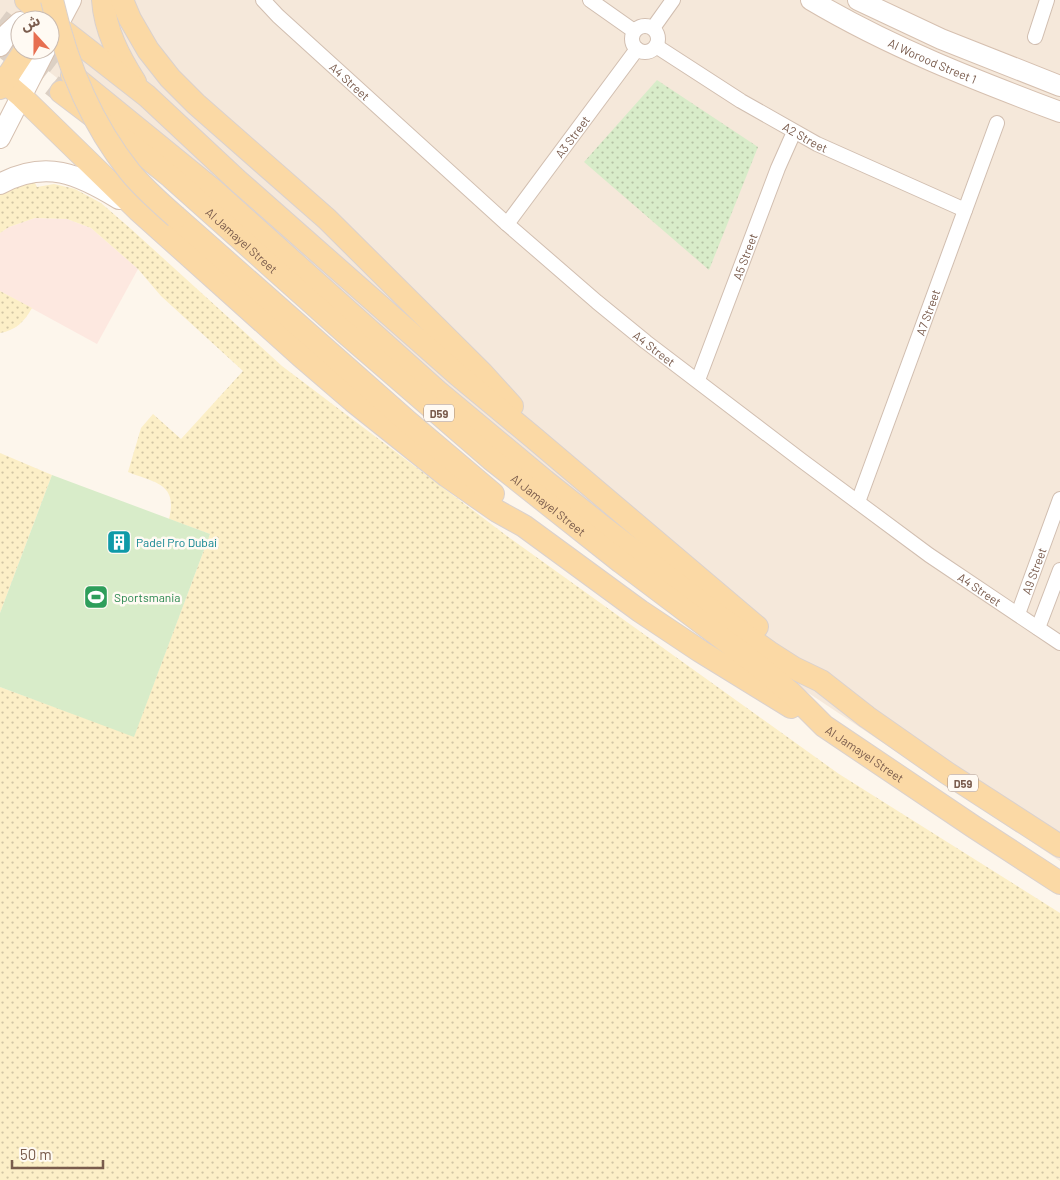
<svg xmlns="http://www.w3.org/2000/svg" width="1060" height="1180" font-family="Barlow,'Noto Sans Arabic',sans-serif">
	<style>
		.residential { fill: #f5e8da }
		.commercial { fill: #fde8e0 }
		.grass { fill: url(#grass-dots) }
		.sand { fill: url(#sand-dots) }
		.pitch { fill: #d8ecc9 }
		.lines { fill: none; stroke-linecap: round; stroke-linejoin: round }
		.primary-tunnel { stroke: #dcd0c4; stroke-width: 22; stroke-dasharray: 22 11; stroke-linecap: butt }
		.street-casing { stroke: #d1beb0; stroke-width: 16 }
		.secondary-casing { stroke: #d6c0b0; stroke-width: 22 }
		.primary-casing { stroke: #dad1cd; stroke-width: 24 }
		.street { stroke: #fff; stroke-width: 14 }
		.secondary { stroke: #fff; stroke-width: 20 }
		.primary { stroke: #fbd9a5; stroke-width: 22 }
		.primary-bridge-casing { stroke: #dad1cd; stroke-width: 24; stroke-linecap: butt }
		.primary-bridge { stroke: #fbd9a5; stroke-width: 22 }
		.labels { text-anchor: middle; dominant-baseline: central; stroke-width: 5; stroke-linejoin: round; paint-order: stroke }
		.shield { fill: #fffaf3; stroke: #a28b7f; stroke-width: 1 }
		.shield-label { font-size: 11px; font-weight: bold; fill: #7a5c4d }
		.street-label { font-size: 12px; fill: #7a5c4d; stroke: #fffaf3 }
		.culture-label { font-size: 12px; fill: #0d838f; stroke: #fffaf3; text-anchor: start }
		.leisure-label { font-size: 12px; fill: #27864d; stroke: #fffaf3; text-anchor: start }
	</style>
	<defs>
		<pattern id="grass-dots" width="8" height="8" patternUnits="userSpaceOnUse" patternTransform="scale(1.25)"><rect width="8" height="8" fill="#d8ecc9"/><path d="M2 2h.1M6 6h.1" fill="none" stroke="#b4c2a5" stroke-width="1.8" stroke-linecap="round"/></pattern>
		<pattern id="sand-dots" width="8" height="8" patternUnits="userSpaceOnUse" patternTransform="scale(1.25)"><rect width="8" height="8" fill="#fcefc7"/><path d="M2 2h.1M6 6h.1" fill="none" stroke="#d1c5a4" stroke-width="1.8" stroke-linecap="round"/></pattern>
	</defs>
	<rect width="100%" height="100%" fill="#fdf6ec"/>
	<path class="residential" d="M0 0H1060V861L798 686 96 108 21 50H50V20H20V50L0 34Z"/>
	<path class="commercial" d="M35 218 67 219 91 228 138 269 97 344 0 291V233L9 227Z"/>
	<path class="grass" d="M657 80 758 147 709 270 584 162Z"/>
	<path class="sand" d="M34 181 37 187 54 184 75 189 101 203 131 229 282 366 507 536 839 774 1060 913V1180H0V687L134 736 210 534 169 519C178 483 155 483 128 472L141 428 153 414 181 439 243 371 161 296 138 269 91 228 67 219 35 218 9 227 0 233V194L10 188Z
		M0 291 32 308C24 322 16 330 0 333Z
		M0 453 52 475 0 613Z"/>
	<path class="pitch" d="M52 475 210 534 134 737 0 687V613Z"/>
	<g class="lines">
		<path class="primary-tunnel" d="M0 20 20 35
			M0 44 61 92
			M39 50 72 75"/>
		<defs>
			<g id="street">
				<path id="s1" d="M263 0 278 16 507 224 597 302 646 342 801 460 929 555 1060 643"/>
				<path d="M590 0 634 31"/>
				<circle cx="645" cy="39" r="13"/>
				<path d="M653 28 673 0"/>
				<path d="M1035 37 1047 0"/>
				<path id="s2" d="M656 46 741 101 817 144 965 210"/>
				<path id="s3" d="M507 224 637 49"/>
				<path id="s4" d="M698 380 778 168 794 132"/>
				<path id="s5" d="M858 502 997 123"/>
				<path id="s6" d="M1018 614 1060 499"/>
				<path d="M1038 628 1060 570"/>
			</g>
			<g id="secondary">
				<path id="s7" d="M811 0C890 47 975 80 1060 112"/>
				<path d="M858 0 941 39 1060 86"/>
				<path d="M54 32 71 0"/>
				<path d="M0 46 8 33 20 22"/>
				<path d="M0 138 45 50"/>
				<path d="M0 184C46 159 78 174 119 199"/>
			</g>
			<g id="primary">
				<path d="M26 0 50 20"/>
				<path d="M103 0C105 30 119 57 135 82"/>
				<path d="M122 0 130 19 148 50 170 78 196 104 327 219 482 373 512 406"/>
				<path d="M51 21 147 96 238 181 458 375 534 438 757 627"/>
				<path d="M72 75 212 189 437 391 545 481 603 527 720 617 769 652 794 668 821 681 867 717 947 773 1060 846"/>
				<path d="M0 78 22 97 138 210 302 357 353 401 447 476 497 511 524 526 640 611 700 651 791 707"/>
				<path d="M0 88 25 50"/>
				<path id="s8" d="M61 92 135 148 171 177 349 336 491 459 621 562 755 663 791 693 824 726 974 827 1060 883"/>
				<path d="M176 217 407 421 493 494"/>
			</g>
		</defs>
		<use href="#street" class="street-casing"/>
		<use href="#secondary" class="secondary-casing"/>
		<use href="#primary" class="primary-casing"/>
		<use href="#street" class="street"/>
		<use href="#secondary" class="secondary"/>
		<use href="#primary" class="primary"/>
		<defs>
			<path id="primary-bridge" d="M52 0C66 62 90 122 130 172 144 189 160 203 176 217"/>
		</defs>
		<use href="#primary-bridge" class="primary-bridge-casing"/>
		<use href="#primary-bridge" class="primary-bridge"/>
	</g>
	<defs>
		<symbol id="building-square" viewBox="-11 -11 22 22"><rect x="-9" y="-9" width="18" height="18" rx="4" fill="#0f9aa8" stroke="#fffaf3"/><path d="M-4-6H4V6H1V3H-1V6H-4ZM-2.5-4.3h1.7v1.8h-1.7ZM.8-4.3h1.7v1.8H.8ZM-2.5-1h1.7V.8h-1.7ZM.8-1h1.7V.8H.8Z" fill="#fff"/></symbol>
		<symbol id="stadium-square" viewBox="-11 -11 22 22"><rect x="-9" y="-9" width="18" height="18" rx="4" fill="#2e9e5b" stroke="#fffaf3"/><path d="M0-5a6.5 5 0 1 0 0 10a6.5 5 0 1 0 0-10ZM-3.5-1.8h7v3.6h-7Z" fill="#fff"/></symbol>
	</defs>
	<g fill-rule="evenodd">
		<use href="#building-square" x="105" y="528" width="28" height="28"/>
		<use href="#stadium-square" x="82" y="583" width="28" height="28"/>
	</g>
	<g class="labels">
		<g class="shield">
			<rect x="424" y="404.5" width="30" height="17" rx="4"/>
			<rect x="948" y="774.5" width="30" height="17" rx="4"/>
		</g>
		<g class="shield-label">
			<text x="439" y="413">D59</text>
			<text x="963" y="783">D59</text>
		</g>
		<g class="street-label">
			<text stroke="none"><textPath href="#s7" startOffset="136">Al Worood Street 1</textPath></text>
			<text stroke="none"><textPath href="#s1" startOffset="119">A4 Street</textPath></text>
			<text stroke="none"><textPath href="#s3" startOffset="109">A3 Street</textPath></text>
			<text stroke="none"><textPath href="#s2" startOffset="175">A2 Street</textPath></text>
			<text stroke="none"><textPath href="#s8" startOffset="234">Al Jamayel Street</textPath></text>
			<text stroke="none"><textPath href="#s4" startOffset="132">A5 Street</textPath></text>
			<text stroke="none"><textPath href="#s5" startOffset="202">A7 Street</textPath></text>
			<text stroke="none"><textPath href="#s1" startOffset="524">A4 Street</textPath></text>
			<text stroke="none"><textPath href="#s8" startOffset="639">Al Jamayel Street</textPath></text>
			<text stroke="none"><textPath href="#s6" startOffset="46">A9 Street</textPath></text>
			<text stroke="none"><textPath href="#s1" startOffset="929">A4 Street</textPath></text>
			<text stroke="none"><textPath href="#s8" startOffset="1042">Al Jamayel Street</textPath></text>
		</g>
		<g class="culture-label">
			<text x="136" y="542">Padel Pro Dubai</text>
		</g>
		<g class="leisure-label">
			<text x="114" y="597">Sportsmania</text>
		</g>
	</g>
	<g transform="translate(35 35) rotate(339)"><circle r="24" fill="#fffaf3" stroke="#cabbb1"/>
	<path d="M0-4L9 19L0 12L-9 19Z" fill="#e76f51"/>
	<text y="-8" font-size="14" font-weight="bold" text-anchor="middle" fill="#7a5c4d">ش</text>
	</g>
	<path d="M12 1160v8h91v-8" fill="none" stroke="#7a5c4d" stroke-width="2.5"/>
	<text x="20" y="1160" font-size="15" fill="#7a5c4d" stroke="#fffaf3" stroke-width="4" paint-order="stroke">50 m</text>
</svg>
